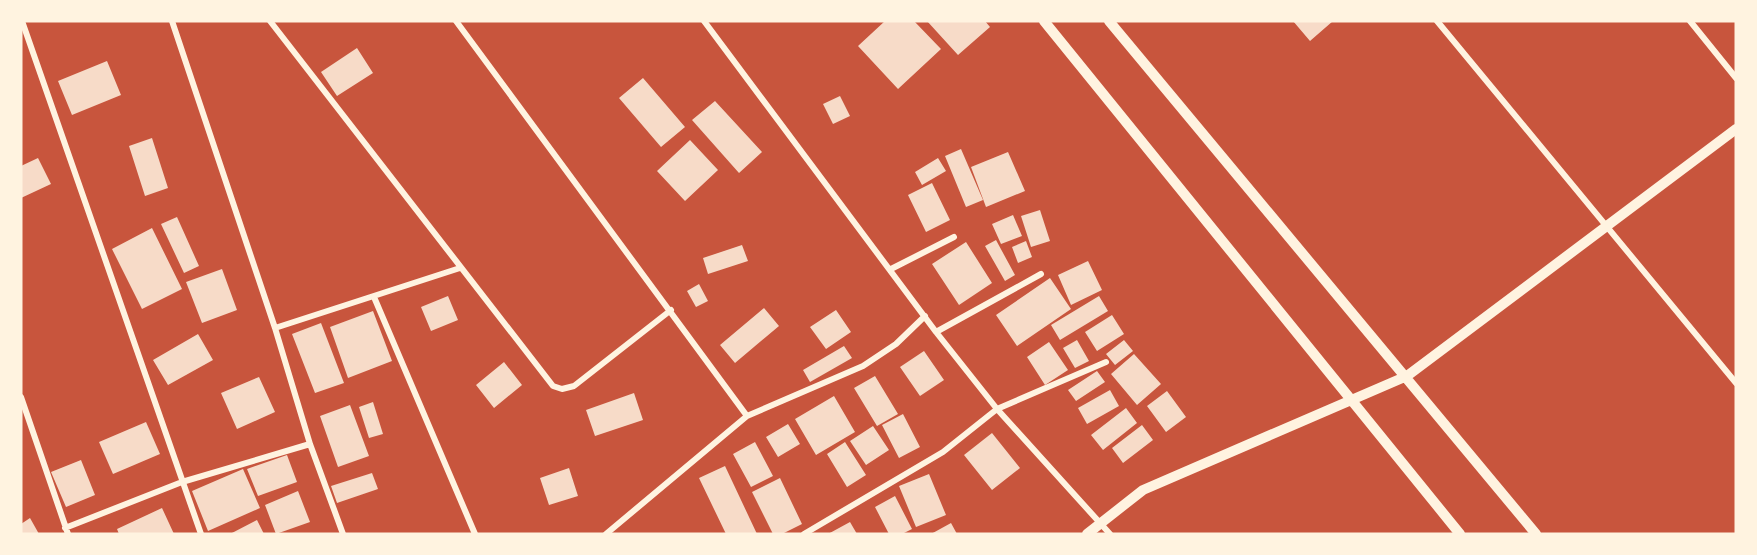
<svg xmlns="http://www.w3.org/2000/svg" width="1757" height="555" font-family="'Roboto Condensed',sans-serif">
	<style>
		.building { fill: #f7dbc8 }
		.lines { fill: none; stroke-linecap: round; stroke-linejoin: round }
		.minor { stroke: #fff3e0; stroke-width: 6 }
		.tertiary { stroke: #fff3e0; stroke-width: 10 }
	</style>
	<rect width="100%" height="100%" fill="#c8553d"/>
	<path class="building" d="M885 21H914L941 49 898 89 858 46Z
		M927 21H985L990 27 958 55Z
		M1293 21H1333L1310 41Z
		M357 48 373 73 337 96 321 72Z
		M107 61 121 95 72 115 58 81Z
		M643 78 685 127 661 147 619 98Z
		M840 96 850 116 833 124 823 104Z
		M715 101 762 152 739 173 692 120Z
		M152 138 168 188 145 196 129 146Z
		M690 140 718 170 685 201 657 171Z
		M961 149 983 200 966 207 945 156Z
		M1008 152 1025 191 986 207 971 167Z
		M38 158 51 184 21 198V166Z
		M938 158 946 171 922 185 915 172Z
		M932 183 950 220 926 232 908 195Z
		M1040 210 1050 241 1031 247 1021 216Z
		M1013 215 1022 236 1001 244 992 224Z
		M177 217 199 266 184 273 161 224Z
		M152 228 182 289 142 309 112 249Z
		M996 240 1015 275 1005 281 985 246Z
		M1026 241 1032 257 1018 263 1012 247Z
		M966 242 992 283 959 305 932 264Z
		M742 245 748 261 708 274 703 258Z
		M1088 261 1102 290 1071 305 1058 275Z
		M222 269 237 310 202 323 186 282Z
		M1050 278 1071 309 1017 346 996 315Z
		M699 284 708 301 696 307 687 291Z
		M448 296 458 320 431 331 421 307Z
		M1099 296 1108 311 1060 340 1051 325Z
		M764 308 779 326 735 363 720 345Z
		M836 310 851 332 826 349 810 327Z
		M373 311 392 361 348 378 330 327Z
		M1112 315 1124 334 1097 351 1085 332Z
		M321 323 344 383 315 393 292 334Z
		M198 334 213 360 168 385 153 360Z
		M1077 340 1089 361 1075 368 1063 348Z
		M1124 340 1133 351 1115 365 1106 354Z
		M1049 342 1068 370 1045 385 1027 357Z
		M844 346 852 358 810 382 803 370Z
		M924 351 944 380 920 396 900 367Z
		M1134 354 1161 384 1137 405 1111 374Z
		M504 362 522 385 494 408 476 385Z
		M1097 371 1105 382 1076 401 1068 390Z
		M875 376 898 414 877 426 854 388Z
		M259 377 275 412 237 429 221 393Z
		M1110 390 1119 406 1087 424 1078 408Z
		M1167 391 1186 417 1166 432 1147 406Z
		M634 393 643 420 595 436 586 410Z
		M834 396 855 432 816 455 795 419Z
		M373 402 383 434 369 438 359 407Z
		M350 405 369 456 338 467 320 416Z
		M1126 408 1137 423 1103 450 1091 435Z
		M903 414 920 447 899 458 882 425Z
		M146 422 160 454 113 474 99 442Z
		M788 424 800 444 778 457 766 437Z
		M1142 425 1153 440 1123 463 1112 448Z
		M873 426 889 450 866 465 850 441Z
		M992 433 1020 468 992 490 964 455Z
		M755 442 773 476 751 487 733 454Z
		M845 442 866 475 847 487 827 454Z
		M287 455 297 482 258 496 247 469Z
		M81 460 95 495 66 507 51 472Z
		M725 466 757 534H726L699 478Z
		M569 468 578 496 549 505 540 478Z
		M243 469 260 508 208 531 192 491Z
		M372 473 378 489 337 503 331 486Z
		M929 474 946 515 916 527 899 486Z
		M780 478 802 524 782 534H773L752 492Z
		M298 491 310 522 276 534 265 505Z
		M895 496 912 529 902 534H889L875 507Z
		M162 508 174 534H119L117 529Z
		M30 518 39 534H21V524Z
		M257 520 264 534H230Z
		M850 522 857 534H828Z
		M951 523 957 534H931Z"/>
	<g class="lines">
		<path class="minor" d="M22 21 201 534
			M172 21 275 328 310 444 343 534
			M270 21 553 386 562 389 574 386 671 310
			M456 21 747 416
			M704 21 936 332 997 409 1110 534
			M1437 21 1736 383
			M1690 21 1736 78
			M891 269 954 237
			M374 297 475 534
			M275 328 460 268
			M936 332 1041 274
			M21 397 68 534
			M65 528 182 482 310 444
			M606 534 747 416 863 366 896 344 925 316
			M804 534 943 452 997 409 1106 362"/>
		<path class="tertiary" d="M1044 21 1460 534
			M1109 21 1536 534
			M1087 534 1143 490 1407 376 1736 129"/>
	</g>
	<rect width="1757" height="555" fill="none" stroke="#fff3e0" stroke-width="45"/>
</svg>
